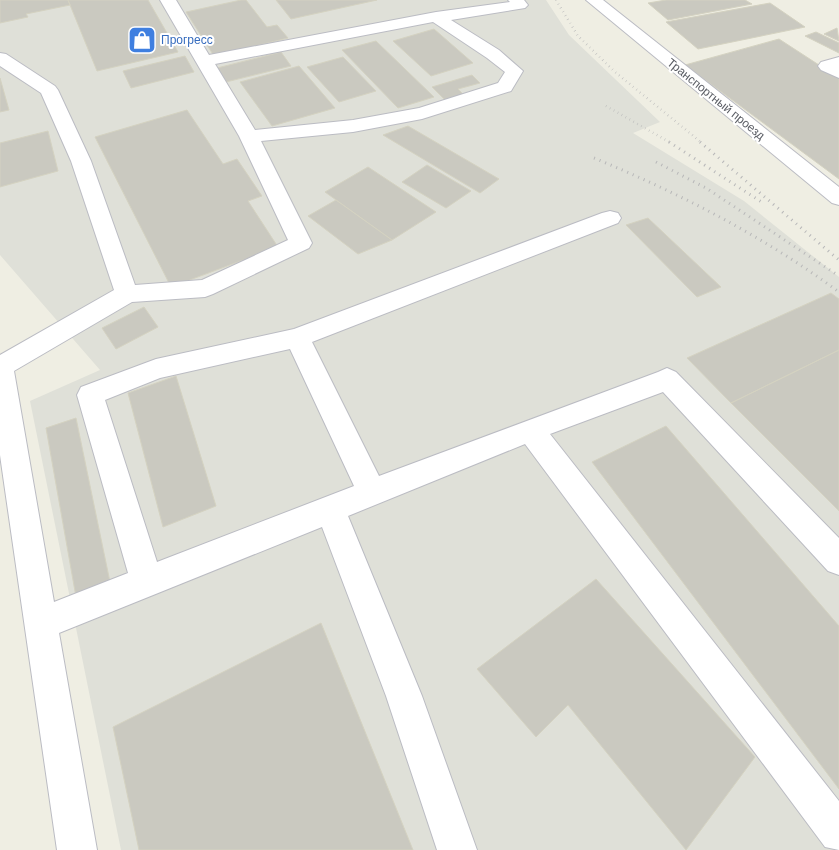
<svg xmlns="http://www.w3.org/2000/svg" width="839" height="850" font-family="Helvetica,sans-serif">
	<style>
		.industrial { fill: #dfe0d8 }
		.building { fill: #cac9c0; stroke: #d4d2c1 }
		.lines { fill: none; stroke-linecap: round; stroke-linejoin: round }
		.minor-casing { stroke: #bbbcc3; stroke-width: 2 }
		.minor { fill: #fff; fill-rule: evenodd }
		.rail-far1 { stroke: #b7b7b8; stroke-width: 2.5; stroke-dasharray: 0.5 4; stroke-linecap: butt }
		.rail { stroke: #b7b7b8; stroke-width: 3; stroke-dasharray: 1 5; stroke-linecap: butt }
		.labels { text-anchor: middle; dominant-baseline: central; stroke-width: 4; stroke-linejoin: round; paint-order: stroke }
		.far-shop-label { font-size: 12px; fill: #366cbe; stroke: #fff; text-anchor: start }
		.far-street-label { font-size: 12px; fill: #5b5e65; stroke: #fff }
	</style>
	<rect width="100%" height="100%" fill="#efeee3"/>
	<path class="industrial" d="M0 0H546L569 35 660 122 633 133 744 201 839 277V850H121L30 401 100 370 0 255Z"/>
	<path class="building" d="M0 0H68L70 5 26 14 28 17 0 23Z
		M68 0H148L178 52 97 71Z
		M241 0H246L267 27 277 25 288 38 214 56 186 12Z
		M276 0H377L291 19Z
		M666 0H745L752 4 668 20 648 3Z
		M770 3 805 27 698 49 666 22Z
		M837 28 839 41 824 34Z
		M434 29 473 63 431 76 393 41Z
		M816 32 839 43V53L805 36Z
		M779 39 839 78V179L685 65Z
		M376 41 434 97 398 108 342 50Z
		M281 52 291 66 226 82 217 68Z
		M185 56 194 72 131 88 123 71Z
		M343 57 376 91 339 102 307 67Z
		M299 66 335 108 272 126 240 82Z
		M472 75 480 83 458 89 464 95 446 101 432 87Z
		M0 78 9 110 0 112Z
		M187 110 223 164 237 159 262 196 248 201 278 247 171 287 95 137Z
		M408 126 499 179 480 193 383 135Z
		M48 131 58 171 0 187V143Z
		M427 165 471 191 446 208 402 182Z
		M368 167 436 212 392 240 325 192Z
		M336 200 392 240 358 254 308 216Z
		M648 218 721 287 697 297 626 225Z
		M831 293 839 299V350L731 403 687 358Z
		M144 307 158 327 116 349 102 328Z
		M839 350V511L731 403Z
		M176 376 216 506 163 527 128 393Z
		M76 418 110 582 76 597 46 428Z
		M666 426 839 626V789L592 462Z
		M596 579 755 757 686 850 568 705 536 737 477 669Z
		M321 623 413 850H139L113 727Z"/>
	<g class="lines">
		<defs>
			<path id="minor" d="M160 0H176L209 55 436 12 510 2 508 0H524L528 5 525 8 451 20 499 50 523 71 511 91 422 119 353 132 261 141 312 243 309 248 213 294 205 297 132 302 14 371 54 602 128 573 77 395 81 387 156 359 294 329 602 213 610 211 618 213 621 218 618 223 312 342 379 476 658 372 667 368 676 372 839 538V575L828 571 663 392 550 434 839 801V850L825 847 525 444 348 516 422 696 477 850H437L386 696 322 527 59 633 97 850H57L0 455V355L114 290 71 161 41 93 0 66V53L6 54 55 86 58 90 91 161 135 285 202 280 288 240 239 136ZM433 22 487 58 505 72 498 83 419 108 353 120 255 130 215 64ZM290 349 354 486 157 562 105 400 160 378Z
				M586 0H603L839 187V205L832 203Z
				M839 57V78L821 70 818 66 821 62Z"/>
		</defs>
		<use href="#minor" class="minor-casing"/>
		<use href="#minor" class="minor"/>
		<path class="rail-far1" d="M556 0 578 36 615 72 702 143
			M606 106 671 143"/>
		<path class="rail" d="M669 142 763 203
			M700 142 839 260
			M594 158C681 194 763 236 839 292
			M656 162 706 188 839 276"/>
	</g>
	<defs>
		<symbol id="shop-square" viewBox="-11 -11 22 22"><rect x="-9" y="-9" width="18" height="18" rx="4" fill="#3f7fe0" stroke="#fff"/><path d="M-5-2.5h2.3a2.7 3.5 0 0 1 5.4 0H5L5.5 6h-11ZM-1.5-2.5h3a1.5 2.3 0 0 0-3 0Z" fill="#fff"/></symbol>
	</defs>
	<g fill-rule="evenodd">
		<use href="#shop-square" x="126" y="24" width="32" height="32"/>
	</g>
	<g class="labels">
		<g class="far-shop-label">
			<text x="161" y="40">Прогресс</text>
		</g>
		<g class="far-street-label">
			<text transform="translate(716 99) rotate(39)">Транспортный проезд</text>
		</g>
	</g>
</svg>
